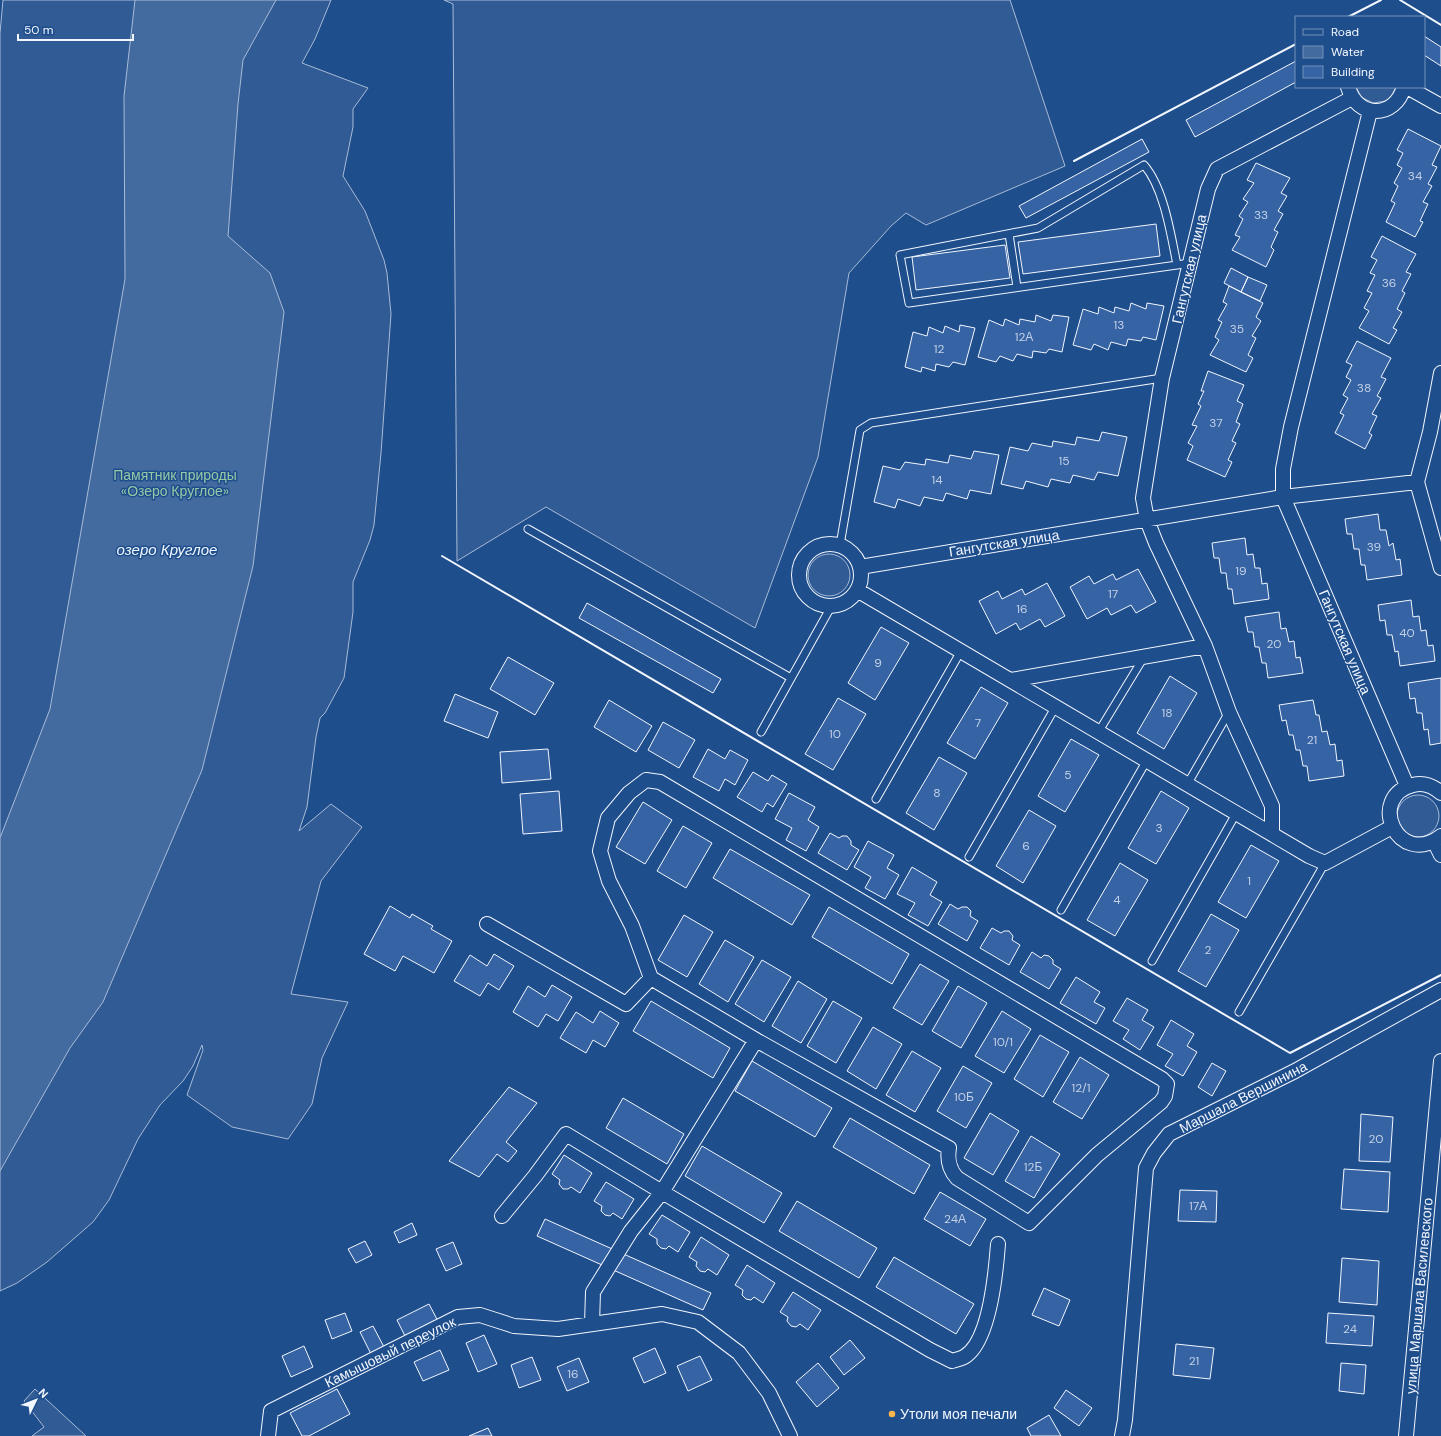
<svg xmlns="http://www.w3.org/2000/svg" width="1441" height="1436" font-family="'DM Sans',sans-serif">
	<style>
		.built { fill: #305b95; stroke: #a8bbd7 }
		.water { fill: #446ba0; stroke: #a8bbd7 }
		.building { fill: #3563a3; stroke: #f2f6ff }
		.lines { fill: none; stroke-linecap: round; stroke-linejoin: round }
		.service-casing { stroke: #f2f6ff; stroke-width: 9 }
		.minor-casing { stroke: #f2f6ff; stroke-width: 16 }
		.service { stroke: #1f4e8c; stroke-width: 7 }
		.minor { stroke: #1f4e8c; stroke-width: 14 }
		.wall { stroke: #f2f6ff; stroke-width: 2 }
		.poi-dot { fill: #ffb74d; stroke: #1f4e8c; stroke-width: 1.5 }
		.labels { text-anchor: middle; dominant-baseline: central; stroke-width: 3; stroke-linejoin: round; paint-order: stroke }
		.number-label { font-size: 12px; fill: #c3d1e8 }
		.street-label { font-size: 14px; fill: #f2f6ff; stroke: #1f4e8c }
		.park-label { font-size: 14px; fill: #97c8a6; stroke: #1f4e8c }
		.poi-label { font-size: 14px; fill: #f2f6ff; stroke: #1f4e8c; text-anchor: start }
		.water-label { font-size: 15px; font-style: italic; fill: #f2f6ff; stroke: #1f4e8c }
	</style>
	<rect width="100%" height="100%" fill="#1f4e8c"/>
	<path class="built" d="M3 0H331L315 39 302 63 368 88 353 109V127L343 176 365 211 384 260 387 273 391 314 381 453 374 525 370 540 353 582V612L344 678 325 713 320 718 316 737 307 807 299 831 331 804 362 827 321 881 291 994 348 1002 322 1058 312 1104 288 1139 232 1127 187 1095 203 1050 202 1045 193 1066 183 1081 160 1105 138 1139 109 1200 93 1222 47 1262 17 1283 0 1291V33Z
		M444 0H1010L1065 166 926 225 906 213 891 226 849 273 818 457 755 628 546 507 457 561 453 4Z
		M1356 87H1396L1391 97 1386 101 1373 103 1361 97Z
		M808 575a21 21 0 1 1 42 0a21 21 0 1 1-42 0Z
		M1397 816a21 21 0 1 1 42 0a21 21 0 1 1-42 0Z
		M35 1389 86 1436H32L44 1427 24 1401Z"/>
	<path class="water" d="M135 0H276L243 60 238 104 228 236 270 273 284 312 253 566 202 770 103 1002 70 1048 0 1171V838L50 709 125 279 124 96Z"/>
	<path class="building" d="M1424 36 1441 47V66L1424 55Z
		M1296 61V82L1195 137 1186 120Z
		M1408 129 1441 146 1432 165 1437 167 1428 184 1432 186 1423 202 1428 204 1420 221 1423 222 1415 237 1386 222 1395 203 1391 201 1398 186 1394 183 1402 168 1397 165 1403 153 1397 150Z
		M1142 139 1149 152 1026 218 1019 206Z
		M1256 163 1290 178 1281 193 1287 196 1278 211 1283 214 1274 230 1278 232 1271 247 1274 250 1266 267 1232 250 1240 237 1235 235 1243 219 1239 216 1248 202 1243 199 1254 183 1247 180Z
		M1156 224 1160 256 1023 274 1018 242Z
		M1382 236 1416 254 1406 272 1411 274 1402 291 1405 293 1397 309 1402 312 1393 328 1397 330 1389 344 1359 328 1369 311 1364 308 1372 293 1367 291 1375 275 1370 273 1377 260 1371 257Z
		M1005 245 1010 278 916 290 912 257Z
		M1231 268 1248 277 1241 292 1224 283Z
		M1248 277 1267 285 1260 301 1241 292Z
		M1229 286 1263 303 1256 317 1261 321 1252 336 1256 338 1248 355 1253 358 1246 372 1210 355 1219 340 1215 337 1222 322 1218 320 1227 304 1223 302Z
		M1131 303 1146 309 1147 303 1164 306 1156 340 1143 337 1141 341 1128 339 1126 346 1111 342 1108 350 1094 344 1091 350 1073 345 1083 309 1098 314 1099 307 1114 313 1115 307 1129 311Z
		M1036 315 1051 321 1053 315 1069 317 1062 352 1049 349 1046 353 1033 351 1032 358 1017 354 1013 361 1000 356 996 362 978 357 989 320 1003 326 1005 319 1019 325 1020 319 1035 322Z
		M960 325 975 328 965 365 953 362 949 367 936 364 935 371 922 367 921 372 905 367 913 332 927 336 929 327 943 333 945 326 959 332Z
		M1357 341 1391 358 1381 377 1386 379 1377 396 1381 398 1372 414 1377 416 1369 433 1372 435 1365 449 1335 433 1344 415 1340 413 1348 398 1343 395 1351 380 1346 377 1352 365 1346 362Z
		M1208 371 1244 385 1237 401 1243 404 1236 422 1240 424 1232 441 1236 443 1228 460 1232 462 1225 477 1187 460 1193 446 1188 443 1197 426 1192 425 1201 406 1198 404 1204 391H1201Z
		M1102 432 1127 437 1118 476 1098 472 1094 480 1073 475 1070 483 1051 479 1048 487 1026 481 1023 489 1001 484 1010 447 1028 451 1032 443 1052 447 1053 441 1075 445 1077 437 1099 441Z
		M974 451 999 455 991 494 970 490 967 499 946 493 943 501 924 497 920 506 898 499 895 508 874 502 883 466 900 470 905 462 925 465 926 459 948 463 950 455 971 459Z
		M1378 514 1380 530H1386L1389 546 1393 543 1396 560 1400 559 1402 575 1367 580 1365 565H1361L1359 549H1354L1352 534H1347L1345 519Z
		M1245 538 1247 555 1253 554 1255 568H1260L1262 584 1267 583 1269 599 1234 604 1232 589H1228L1226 573H1221L1219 558H1214L1212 543Z
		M1138 569 1156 602 1136 613 1131 605 1111 615 1107 608 1087 619 1070 587 1089 576 1094 584 1113 574 1116 580Z
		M1047 583 1065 616 1045 627 1040 619 1020 630 1016 623 996 634 979 601 998 591 1002 599 1022 589 1025 595Z
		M1411 600 1413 617 1419 616 1421 631 1426 630 1428 646 1433 645 1435 661 1400 666 1398 651 1395 652 1392 635H1387L1385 620 1380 621 1378 605Z
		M587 603 721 679 713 693 579 618Z
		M1279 612 1281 629 1286 628 1289 642 1294 641 1296 658 1300 657 1303 673 1268 678 1266 663H1262L1259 647H1255L1253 632H1248L1245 617Z
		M881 627 909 643 875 700 848 683Z
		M508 657 554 683 535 715 490 689Z
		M1170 676 1197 693 1164 749 1137 733Z
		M1441 678V743L1430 745 1428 729 1424 730 1422 713H1417L1415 698 1410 699 1408 683Z
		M981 687 1008 703 975 759 947 743Z
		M455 694 498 712 488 738 444 721Z
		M838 698 866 714 833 770 805 754Z
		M609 700 652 726 636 752 594 727Z
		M1313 700 1316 715H1319L1322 732 1327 731 1330 745 1335 744 1337 761 1342 760 1344 776 1309 781 1307 766H1303L1300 750H1296L1293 735H1289L1286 720 1282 721 1279 705Z
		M663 722 695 740 679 768 648 750Z
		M1071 739 1099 755 1065 812 1038 796Z
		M548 749 551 779 502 783 500 752Z
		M708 749 725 759 730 750 748 760 735 785 725 779 719 791 693 777Z
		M939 757 967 773 934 830 906 813Z
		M753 772 768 781 772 775 787 784 773 807 767 803 762 812 737 797Z
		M559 791 562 831 523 834 520 794Z
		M1161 791 1189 808 1156 864 1128 848Z
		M789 793 815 807 808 820 819 827 806 851 786 840 792 828 775 819Z
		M643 802 672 820 645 864 616 847Z
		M1029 810 1056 826 1023 883 996 866Z
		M683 826 712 843 686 888 657 871Z
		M830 833 839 838 842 836H847L851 841V845L859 850 847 870 818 853Z
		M868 841 894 855 887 868 899 875 885 899 865 888 871 877 854 867Z
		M1251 845 1279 861 1246 918 1218 902Z
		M730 849 810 895 792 925 713 878Z
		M1120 863 1148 880 1115 936 1087 920Z
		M912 867 937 882 930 895 942 902 928 926 908 915 915 903 897 894Z
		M950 904 958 909 962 907H967L971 911 970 916 978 921 967 941 938 924Z
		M390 906 410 918 412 914 433 926 431 929 452 941 434 973 403 956 395 971 364 954Z
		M829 907 909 954 892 984 812 937Z
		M1211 914 1239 930 1206 987 1178 971Z
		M684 915 713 932 687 977 658 960Z
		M992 928 1001 933 1004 931H1009L1013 936 1012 940 1020 945 1009 965 980 948Z
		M725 940 754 957 728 1002 699 984Z
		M1032 952 1041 958 1044 955 1049 956 1053 960V964L1061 969 1049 989 1020 972Z
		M494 954 514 966 499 990 488 983 480 996 454 981 470 955 487 966Z
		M762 960 791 977 764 1022 735 1004Z
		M920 964 949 981 922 1025 893 1008Z
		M1076 977 1100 992 1094 1002 1105 1008 1096 1024 1060 1003Z
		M798 981 827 999 801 1043 772 1026Z
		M552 985 572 997 558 1021 546 1014 538 1027 513 1012 528 986 545 997Z
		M958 986 987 1003 961 1048 932 1031Z
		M1127 998 1148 1010 1142 1020 1154 1027 1140 1050 1123 1039 1129 1030 1113 1021Z
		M651 1001 730 1048 713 1078 633 1031Z
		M833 1001 862 1018 836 1063 807 1046Z
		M600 1011 619 1023 605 1047 593 1040 586 1053 560 1038 576 1012 593 1023Z
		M1002 1011 1031 1029 1004 1073 975 1056Z
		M1171 1020 1194 1034 1187 1046 1197 1052 1183 1076 1165 1066 1173 1054 1157 1045Z
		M873 1027 902 1044 876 1089 847 1071Z
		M1040 1035 1069 1052 1043 1097 1014 1079Z
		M912 1051 941 1068 915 1112 886 1095Z
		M1080 1057 1109 1075 1082 1119 1053 1102Z
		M752 1061 832 1108 815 1137 735 1091Z
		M1212 1063 1226 1071 1212 1096 1198 1087Z
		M963 1066 992 1083 966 1128 937 1111Z
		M509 1087 537 1103 506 1142 517 1151 508 1162 497 1154 479 1177 449 1161Z
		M623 1098 684 1134 667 1164 606 1128Z
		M990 1113 1019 1131 993 1175 964 1158Z
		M1361 1114 1393 1117 1390 1162 1359 1161Z
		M850 1118 930 1165 914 1194 833 1147Z
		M1031 1136 1060 1154 1034 1198 1005 1181Z
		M702 1146 782 1193 764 1223 685 1176Z
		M564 1155 592 1173 580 1193 571 1187 568 1189H563L559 1184 560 1180 552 1174Z
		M1344 1169 1390 1172 1388 1212 1341 1209Z
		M606 1182 634 1199 622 1219 613 1213 610 1216 605 1215 601 1211 602 1206 594 1201Z
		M1180 1190 1217 1191 1216 1222 1178 1221Z
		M940 1192 986 1219 970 1246 924 1219Z
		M797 1201 877 1248 859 1278 779 1231Z
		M662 1215 690 1232 678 1252 669 1246 666 1249 661 1248 657 1244V1239L649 1234Z
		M545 1219 711 1293 703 1310 537 1236Z
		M412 1223 417 1235 399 1243 394 1232Z
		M701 1237 729 1255 717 1275 708 1269 705 1272 700 1271 696 1266 697 1262 689 1257Z
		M365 1241 372 1255 356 1263 348 1249Z
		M453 1242 462 1264 446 1271 436 1249Z
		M894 1257 974 1304 956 1334 876 1287Z
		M1342 1258 1379 1261 1377 1305 1339 1302Z
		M747 1265 775 1283 763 1303 754 1297 751 1300 746 1299 742 1295 743 1290 735 1285Z
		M1044 1288 1070 1300 1059 1326 1032 1315Z
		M793 1292 821 1310 808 1330 800 1324 796 1327 791 1326 787 1321 788 1317 780 1312Z
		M429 1304 439 1323 407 1340 397 1320Z
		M345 1313 352 1331 332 1339 325 1320Z
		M1328 1313 1374 1316 1372 1346 1326 1343Z
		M373 1326 385 1349 372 1356 360 1332Z
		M484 1335 497 1364 478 1372 466 1343Z
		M850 1340 865 1358 844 1375 830 1357Z
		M1176 1344 1214 1348 1210 1379 1173 1375Z
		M304 1346 313 1367 291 1377 282 1356Z
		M655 1348 666 1373 644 1383 633 1358Z
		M440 1350 449 1370 423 1381 414 1362Z
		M700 1356 712 1380 688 1391 677 1366Z
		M532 1357 541 1380 519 1388 511 1365Z
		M579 1358 589 1382 567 1391 557 1367Z
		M818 1363 839 1388 817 1407 796 1382Z
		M1341 1363 1366 1365 1364 1394 1339 1391Z
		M337 1389 350 1414 309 1436H302L290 1413Z
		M1066 1390 1092 1408 1079 1426 1054 1408Z
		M1049 1415 1061 1436H1031L1027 1428Z
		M488 1428 492 1436H469Z"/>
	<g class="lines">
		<defs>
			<path id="service" d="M1009 234 1017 287
				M1177 265C1171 235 1164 188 1144 165L1038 228 900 255 909 303 1177 265 1190 263
				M528 529 791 678
				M840 545 860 430 871 423 1162 378
				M1099 731 1144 657
				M761 732 832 605
				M1188 783 1229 712
				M876 799 961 651
				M969 857 1056 706
				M1061 910 1147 760
				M1152 961 1237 812
				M1239 1012 1325 863"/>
			<path id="minor" d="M1348 87C1357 119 1395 119 1404 87
				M1407 87 1441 106
				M1370 111 1291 427 1283 469V497L1407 786
				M1441 373 1430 432 1417 482 1441 568
				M799 575a31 31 0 1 1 62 0a31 31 0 1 1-62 0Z
				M860 567 1283 497 1417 482
				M857 590 1309 856 1325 863 1392 827
				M1011 680 1205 646
				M1441 793C1433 786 1423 782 1413 785 1366 797 1398 869 1441 836
				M1272 833V806L1229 712 1205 646 1156 543 1147 520 1143 498 1162 378 1208 189 1217 169 1352 98
				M1434 841 1441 855
				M487 924 626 1004 651 978
				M502 1216 535 1176 566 1134 662 1192 930 1350 952 1361C955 1360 960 1359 964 1357 990 1342 996 1271 998 1244
				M592 1324 593 1292 631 1231 662 1192 756 1040 949 1148C947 1160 949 1169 957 1178L1029 1223 1097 1155 1161 1102 1165 1096 1167 1084 1162 1079 660 782 646 780 629 793 608 818 600 851 609 881 632 926 651 978 756 1040
				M268 1436 271 1411 458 1317 480 1315 514 1326 558 1329 662 1314 698 1322 739 1353 769 1393 790 1436
				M1122 1436 1125 1420 1146 1168 1154 1153 1169 1134 1295 1071 1441 990
				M1406 1436 1441 1061"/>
		</defs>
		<use href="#service" class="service-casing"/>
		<use href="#minor" class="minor-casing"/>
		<use href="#service" class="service"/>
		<use href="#minor" class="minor"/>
		<path class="wall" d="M1400 0 1441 25
			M1348 17 1381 0
			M1074 161 1296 44
			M442 556 1290 1053 1441 975"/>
	</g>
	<circle class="poi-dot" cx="892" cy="1414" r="4"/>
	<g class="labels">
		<g class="number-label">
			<text x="1415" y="176">34</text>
			<text x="1261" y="215">33</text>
			<text x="1389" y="283">36</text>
			<text x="1119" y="325">13</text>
			<text x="1237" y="329">35</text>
			<text x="1024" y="337">12А</text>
			<text x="939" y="349">12</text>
			<text x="1364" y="388">38</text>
			<text x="1216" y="423">37</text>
			<text x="1064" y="461">15</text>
			<text x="937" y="480">14</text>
			<text x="1374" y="547">39</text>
			<text x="1241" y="571">19</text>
			<text x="1113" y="594">17</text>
			<text x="1022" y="609">16</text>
			<text x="1407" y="633">40</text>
			<text x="1274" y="644">20</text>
			<text x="878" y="663">9</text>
			<text x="1167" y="713">18</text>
			<text x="978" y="723">7</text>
			<text x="835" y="734">10</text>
			<text x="1312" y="740">21</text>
			<text x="1068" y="775">5</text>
			<text x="937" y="793">8</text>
			<text x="1159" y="828">3</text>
			<text x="1026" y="846">6</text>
			<text x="1249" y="881">1</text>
			<text x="1117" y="900">4</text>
			<text x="1208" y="950">2</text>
			<text x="1003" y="1042">10/1</text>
			<text x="1081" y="1088">12/1</text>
			<text x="964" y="1097">10Б</text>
			<text x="1376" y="1139">20</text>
			<text x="1033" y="1167">12Б</text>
			<text x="1198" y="1206">17А</text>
			<text x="955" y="1219">24А</text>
			<text x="1350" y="1329">24</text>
			<text x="1194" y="1361">21</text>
			<text x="573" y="1374">16</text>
		</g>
		<g class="street-label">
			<text transform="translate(1189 269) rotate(-77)">Гангутская улица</text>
			<text transform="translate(1004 543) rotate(-9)">Гангутская улица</text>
			<text transform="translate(1345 642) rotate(67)">Гангутская улица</text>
			<text transform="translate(1243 1097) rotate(-27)">Маршала Вершинина</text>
			<text transform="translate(1419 1296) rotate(-85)">улица Маршала Василевского</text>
			<text transform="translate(390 1352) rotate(-26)">Камышовый переулок</text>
		</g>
		<g class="park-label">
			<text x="175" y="475">Памятник природы<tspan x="175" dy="16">«Озеро Круглое»</tspan></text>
		</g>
		<g class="poi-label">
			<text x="900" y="1414">Утоли моя печали</text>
		</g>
		<g class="water-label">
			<text x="167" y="550">озеро Круглое</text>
		</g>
	</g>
	<rect x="1295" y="16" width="130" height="72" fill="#1f4e8c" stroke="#7391ba"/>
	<rect x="1303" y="29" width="20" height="6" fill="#1f4e8c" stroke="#7391ba"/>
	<text x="1331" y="36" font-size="12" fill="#f2f6ff">Road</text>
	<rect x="1303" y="46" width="20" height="12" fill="#446ba0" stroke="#7391ba"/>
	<text x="1331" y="56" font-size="12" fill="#f2f6ff">Water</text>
	<rect x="1303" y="66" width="20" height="12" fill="#3563a3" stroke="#7391ba"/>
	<text x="1331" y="76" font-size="12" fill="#f2f6ff">Building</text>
	<g transform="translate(36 1400) rotate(47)" stroke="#1f4e8c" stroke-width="3" paint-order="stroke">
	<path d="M0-3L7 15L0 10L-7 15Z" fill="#f2f6ff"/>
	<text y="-6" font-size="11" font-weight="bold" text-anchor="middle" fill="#f2f6ff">N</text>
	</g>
	<path d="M18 34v6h115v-6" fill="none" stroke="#f2f6ff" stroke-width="2"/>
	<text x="24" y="34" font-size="12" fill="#f2f6ff" stroke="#1f4e8c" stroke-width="3" paint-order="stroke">50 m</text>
</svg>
